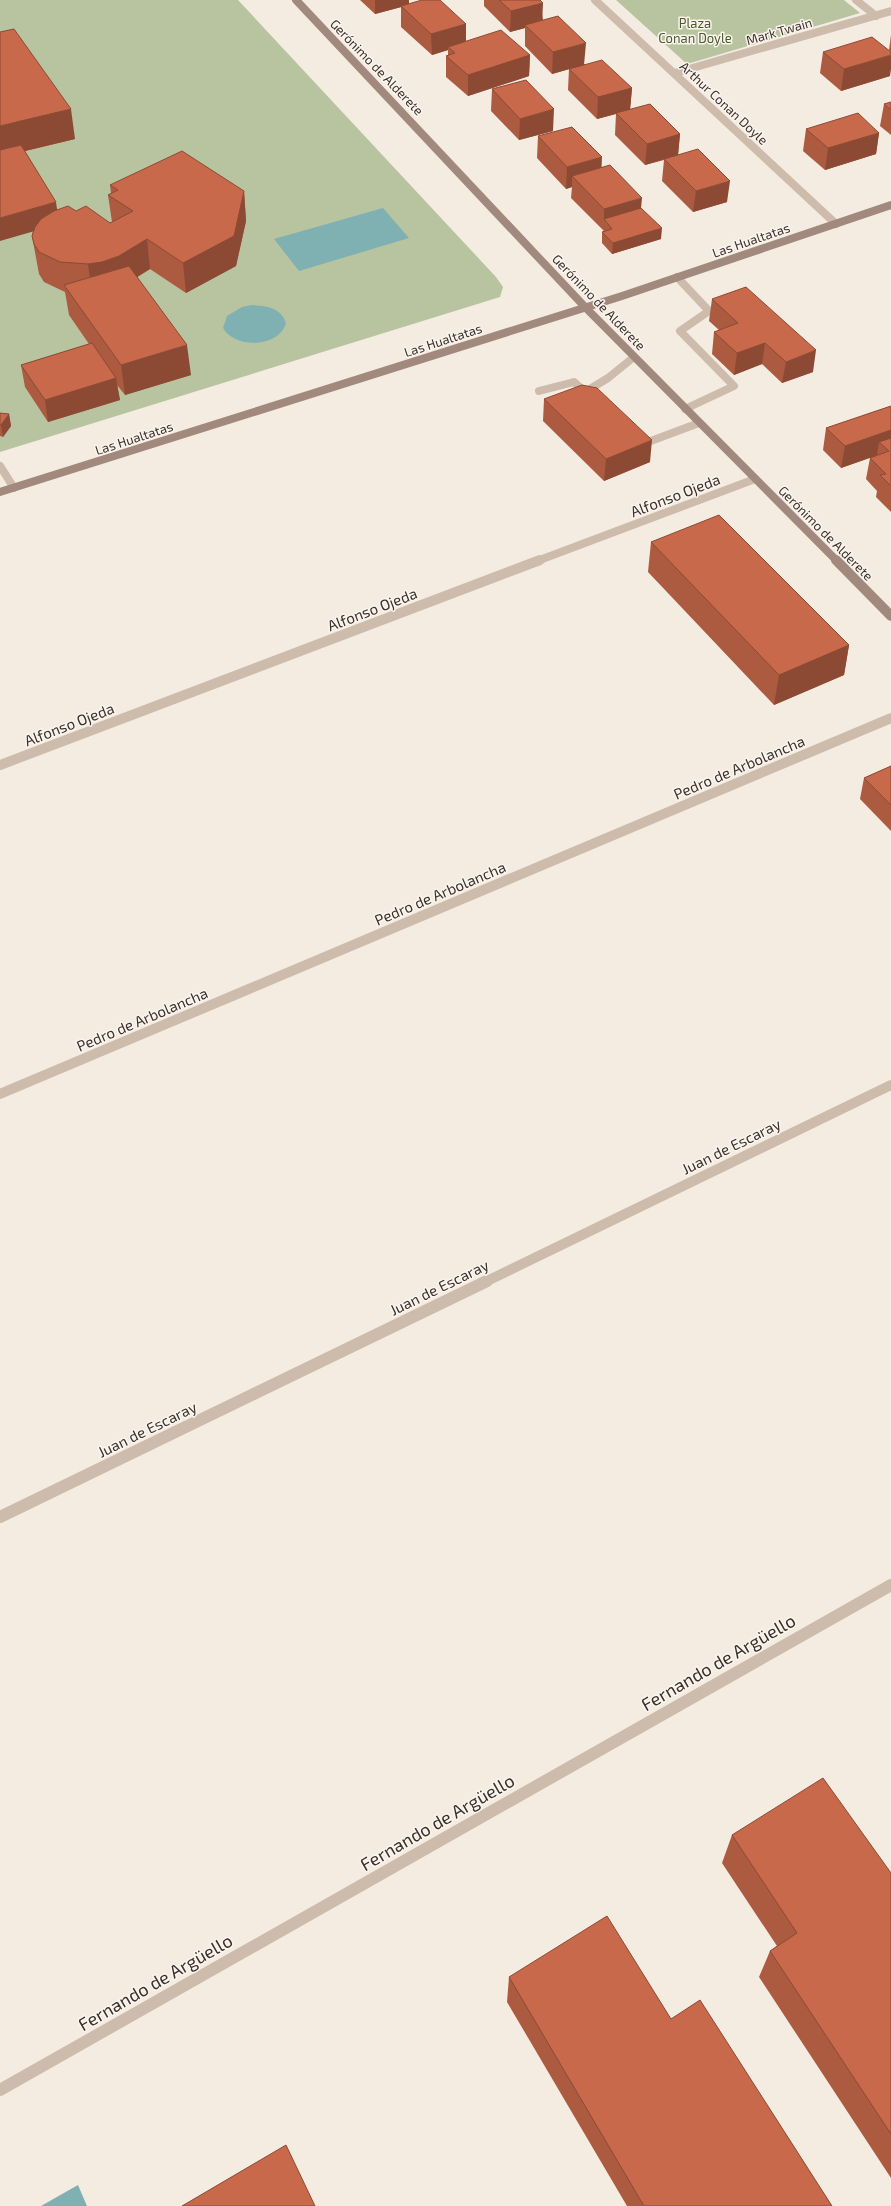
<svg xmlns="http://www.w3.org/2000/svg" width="891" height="2206" font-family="'Exo 2',sans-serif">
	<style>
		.green { fill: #b8c4a0 }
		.water { fill: #7fb0b2 }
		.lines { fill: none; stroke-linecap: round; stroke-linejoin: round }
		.lane { stroke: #cdbbac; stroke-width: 8 }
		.street-far2 { stroke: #cdbbac; stroke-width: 8 }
		.street-far1 { stroke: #cdbbac; stroke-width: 10 }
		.street { stroke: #cdbbac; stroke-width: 12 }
		.secondary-far1 { stroke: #a18a7d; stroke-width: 8 }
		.secondary { stroke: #a18a7d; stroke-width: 10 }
		.wall { fill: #ac5a40 }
		.shaded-wall { fill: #8c4a34 }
		.building { fill: #c8694b; stroke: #8c4a34 }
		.labels { text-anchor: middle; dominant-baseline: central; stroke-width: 3; stroke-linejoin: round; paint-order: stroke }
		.far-park-label { font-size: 13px; fill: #4a5a2e; stroke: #fbf5ee }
		.far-street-label { font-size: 13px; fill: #3b302b; stroke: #fbf5ee }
		.street-label { font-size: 15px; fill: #3b302b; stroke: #fbf5ee }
		.near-street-label { font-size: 18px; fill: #3b302b; stroke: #fbf5ee }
	</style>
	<rect width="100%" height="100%" fill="#f4ebe1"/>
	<path class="green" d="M0 0H238L496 277 503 287 500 297 0 452Z
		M616 0H844L860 13 687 64Z"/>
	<path class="water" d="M383 208 409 238 299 271 274 239Z
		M252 305C266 306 281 307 286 323 279 348 235 349 223 328L227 316 242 307Z
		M78 2185 87 2206H41Z"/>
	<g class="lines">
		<path class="lane" d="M677 277 709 311 680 331 734 386 685 409
			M539 391 574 382 585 392
			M587 394 585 392 608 378 634 357
			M640 445 699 423
			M0 466 14 488"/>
		<path class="street-far2" d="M595 0 836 224
			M856 0 876 16
			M675 73 891 11
			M537 561 755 479"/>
		<path class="street-far1" d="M0 765 540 560
			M0 1094 891 718
			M485 1282 891 1085"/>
		<path class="street" d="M0 1517 487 1281
			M0 2090 891 1585"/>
		<path class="secondary-far1" d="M296 0 585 307 837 561
			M0 492 622 296 891 205"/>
		<path class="secondary" d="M836 560 891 616"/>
	</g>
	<path class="wall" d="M360 0H409V4L466 24V41L530 55 529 76 468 96 446 77V56L448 55V50L432 55 401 27V7L375 14Z
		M484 0H540L543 20 584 64 632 88 630 110 680 134 678 155 727 202 693 212 662 181 664 160 645 165 615 135 616 114 597 119 568 90 569 69 552 74 525 46V28L510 32 484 6Z
		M0 32 75 139 25 151 57 209 76 211 110 223 112 222 108 195 111 193 110 185 244 191 246 221 236 266 186 293 150 269 137 277 191 375 125 395 117 385 120 400 48 422 25 387 21 365 89 344 69 315 65 292 44 282 39 274 32 236 33 231Z
		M891 35V52L889 50Z
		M823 52 890 76 841 91 820 73Z
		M492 89 553 131 519 140 491 111Z
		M891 102V135L880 126 884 104Z
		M806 129 879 133 876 154 825 170 803 151Z
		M538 136 601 168 641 208 661 239 612 254 602 243V232L604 231 571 198 572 187 566 189 537 158Z
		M712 299 813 372 782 383 762 364 734 375 712 354 714 332 719 330 709 321Z
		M544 399 650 462 604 481 543 421Z
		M891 406V512L876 497 877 491 866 479 870 458 841 468 823 450 826 428Z
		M0 413 9 414 11 426 3 437 0 436Z
		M651 542 849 645 844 675 774 705 648 572Z
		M891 766V831L860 799 864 778Z
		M732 1835 891 1873V2178L759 1977 770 1951 777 1946 722 1863Z
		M509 1977 671 2019 832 2206H627L507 2002Z"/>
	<path class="shaded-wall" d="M375 0H409V5L375 14Z
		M543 3 542 24 525 25V28L510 32 511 11Z
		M466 24V45L448 47V50L432 55 431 34Z
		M586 43 584 65 552 74 553 52Z
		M530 55 529 76 468 96V75Z
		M891 55V69L890 76 841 91 844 69Z
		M632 88 630 110 597 119 598 97Z
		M71 109 75 139 0 157V126Z
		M554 109 553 131 519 140 520 119Z
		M879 133 876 154 825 170 828 148Z
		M680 134 678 155 645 165 647 144Z
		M602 157 601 179 572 176V187L566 189 567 167Z
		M730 181 727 202 693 212 696 191Z
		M244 191 246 221 236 266 186 293 183 263Z
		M642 198 640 219H604V209Z
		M56 202 59 224 0 241V218Z
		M662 228 661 239 612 254 613 243Z
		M147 239 150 269 123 286 92 294 88 264Z
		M765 343 762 364 734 375 737 353Z
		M187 345 191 375 125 395 121 365Z
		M816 350 813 372 782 383 786 362Z
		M116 378 120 400 48 422 45 400Z
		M9 414 11 426 3 437 1 425Z
		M891 430V450L879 442 877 455 841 468 845 446Z
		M652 440 650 462 604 481 606 459Z
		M849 645 844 675 774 705 779 675Z"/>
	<path class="building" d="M422 0H440L466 24 431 34 401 6Z
		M499 0H540L543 3 511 11Z
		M558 16 586 43 553 52 525 25Z
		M14 29 71 109 0 126V32Z
		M501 30 530 55 468 75 446 56 455 53 448 47Z
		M872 37 891 52V55L844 69 823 52Z
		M602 60 632 88 598 97 569 69Z
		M526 80 554 109 520 119 492 89Z
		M891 102V110L884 104Z
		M650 104 680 134 647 144 616 113Z
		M858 113 879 133 828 148 806 129Z
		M572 127 602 157 567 167 538 136Z
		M21 145 56 202 0 218V150Z
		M698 149 730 181 696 191 664 159Z
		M182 151 244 191 234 236 183 263 147 239 119 256 102 262 88 264 60 262 39 252 34 244 32 236 35 227 41 219 54 211 68 206 76 211 86 206 110 223 133 211 108 195 118 190 110 185Z
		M610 165 642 198 604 209 572 176Z
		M641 208 662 228 613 243 602 232 612 229 604 219Z
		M129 266 187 345 121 365 64 285Z
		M746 287 816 350 786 362 765 343 737 353 714 332 738 323 712 299Z
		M92 343 116 378 45 400 21 365Z
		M582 385 597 388 652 440 606 459 544 399Z
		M891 406V430L845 446 826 428Z
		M0 413 9 414 1 425H0Z
		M891 438V486L880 475 886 474 870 458 889 451 879 442Z
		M719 515 849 645 779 675 651 542Z
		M891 766V805L864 778Z
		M823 1778 891 1873V2134L770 1951 797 1933 732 1835Z
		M607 1916 671 2019 700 2000 832 2206H644L509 1977Z
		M286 2145 315 2206H182Z"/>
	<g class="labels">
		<g class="far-park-label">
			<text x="695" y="23">Plaza<tspan x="695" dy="15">Conan Doyle</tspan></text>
		</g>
		<g class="far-street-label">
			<text transform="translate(779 31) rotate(-16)">Mark Twain</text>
			<text transform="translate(377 67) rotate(46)">Gerónimo de Alderete</text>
			<text transform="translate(724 103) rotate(43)">Arthur Conan Doyle</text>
			<text transform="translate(751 240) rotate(-19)">Las Hualtatas</text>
			<text transform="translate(599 302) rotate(46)">Gerónimo de Alderete</text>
			<text transform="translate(443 340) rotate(-18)">Las Hualtatas</text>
			<text transform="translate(134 438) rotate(-18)">Las Hualtatas</text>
			<text transform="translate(826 533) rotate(45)">Gerónimo de Alderete</text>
		</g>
		<g class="street-label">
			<text transform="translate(675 495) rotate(-21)">Alfonso Ojeda</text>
			<text transform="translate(372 609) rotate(-21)">Alfonso Ojeda</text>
			<text transform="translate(69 724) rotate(-21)">Alfonso Ojeda</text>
			<text transform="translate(739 767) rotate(-23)">Pedro de Arbolancha</text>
			<text transform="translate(440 893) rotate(-23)">Pedro de Arbolancha</text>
			<text transform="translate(142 1019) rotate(-23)">Pedro de Arbolancha</text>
			<text transform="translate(731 1146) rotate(-26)">Juan de Escaray</text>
			<text transform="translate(439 1287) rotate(-26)">Juan de Escaray</text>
			<text transform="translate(147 1429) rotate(-26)">Juan de Escaray</text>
		</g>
		<g class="near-street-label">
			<text transform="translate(718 1662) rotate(-30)">Fernando de Argüello</text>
			<text transform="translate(437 1822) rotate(-30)">Fernando de Argüello</text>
			<text transform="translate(155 1982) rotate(-30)">Fernando de Argüello</text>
		</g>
	</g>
</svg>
